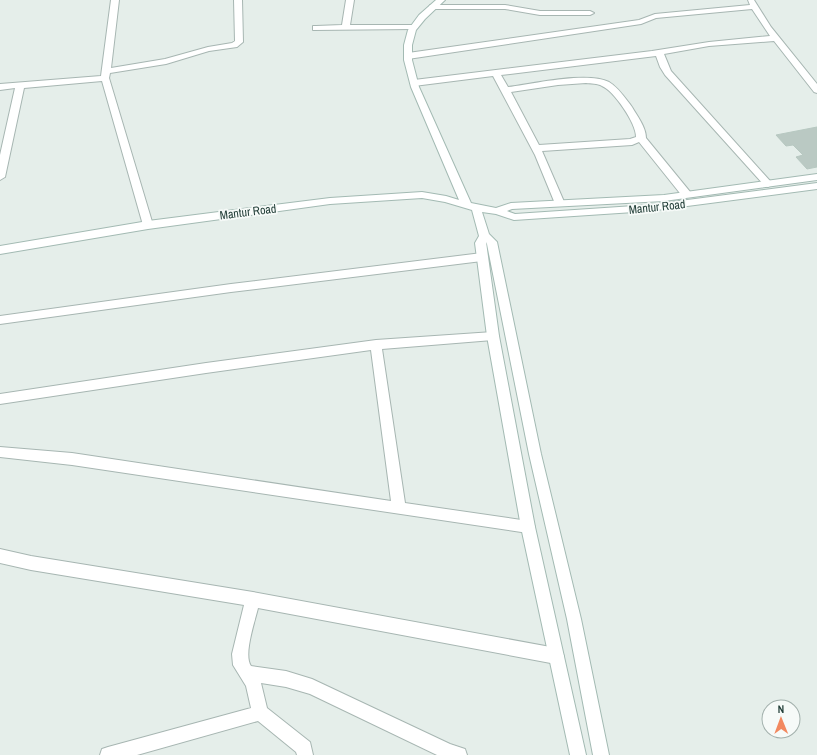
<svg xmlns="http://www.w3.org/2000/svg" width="817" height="755" font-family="'Archivo Narrow',sans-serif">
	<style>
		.building { fill: #bac9c3; stroke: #b7c8c1 }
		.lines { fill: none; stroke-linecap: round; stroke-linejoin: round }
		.street-casing { stroke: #a7b6b2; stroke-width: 2 }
		.secondary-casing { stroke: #a3bab3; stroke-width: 2 }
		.street { fill: #fff; fill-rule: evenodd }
		.secondary { fill: #fff; fill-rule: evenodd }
		.labels { text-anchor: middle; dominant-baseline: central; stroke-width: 3.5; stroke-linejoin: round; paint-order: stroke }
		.street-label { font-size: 12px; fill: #24403a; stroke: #f6faf8 }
	</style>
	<rect width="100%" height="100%" fill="#e5eeea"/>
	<path class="building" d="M817 127V167L807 169 796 157 803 155 793 145 786 146 776 135Z"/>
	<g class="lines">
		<defs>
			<path id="street" d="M111 0H119L111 68 165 59 208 47 232 43 235 41 234 0H242L243 42 237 47 209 51 166 64 110 73 109 78 153 225 152 227H144L143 225 102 81 24 88 5 177 0 180V155L15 88 0 90V84L101 76Z
				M346 0H354L350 25H414L418 27 414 29 313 30V26H316L342 25Z
				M748 0H754L771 27 817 84V93L814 92 774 41 709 46 664 54 671 71 771 182 773 184 768 187 765 186 665 75 660 67 656 56 501 75 508 87C533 84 587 71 609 82 618 87 626 99 632 107 637 116 646 127 646 138L691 193 692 195 691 197H683L639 142 632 145 542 151 565 204 564 206H556L535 155 493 76 414 86 410 83 414 80 652 51 709 42 770 36 752 9 656 18 641 24 408 59 404 56 408 53 639 20 655 14 750 5ZM586 83C591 84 597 83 602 86 614 91 636 123 636 137L630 139 539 145 511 92 558 85Z
				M430 5H505L540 11H590L594 13 590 15H540L505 9H433L429 7Z
				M482 253 486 254 487 257 486 260 482 261 231 292 0 324V316L231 284Z
				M493 332 497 333 499 336 497 339 493 340 382 349 405 503 528 521 533 523 535 527 533 531 528 533 72 465 0 457V447L72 453 391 501 371 350 206 373 0 404V394L206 363 376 340Z
				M0 549 31 556 253 592 556 648 561 651 564 656 561 661 556 664 258 608C255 621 243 655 251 666L286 671 312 679 450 744 465 749 467 755H437L310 694 286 687 261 683 267 708 310 742 313 755H297L296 752 258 721 137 755H100L102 749 108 747 251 708 246 686 233 665 232 654 244 605 31 570 0 563Z"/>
			<path id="secondary" d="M436 0H445L425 19 416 30 412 45V60L419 87 471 203 496 208 511 203 664 195 817 174V180L664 201 512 209 507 211 515 214 649 205 817 183V189L649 211 514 220 496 214 482 212 489 234 497 242 541 454 581 619 609 755H593L567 619 529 454 487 244 486 242 499 336 535 527 586 755H570L521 527 487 336 475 243 479 236 472 210 445 202 422 198 330 204 148 229 0 254V246L148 221 330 198 422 192 446 196 459 200 411 87 404 60V45L408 30 419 15Z"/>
		</defs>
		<use href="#street" class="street-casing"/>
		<use href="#secondary" class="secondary-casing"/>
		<use href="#street" class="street"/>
		<use href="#secondary" class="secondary"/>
	</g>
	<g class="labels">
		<g class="street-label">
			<text transform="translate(657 207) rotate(-6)">Mantur Road</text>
			<text transform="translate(248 212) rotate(-7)">Mantur Road</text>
		</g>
	</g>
	<g transform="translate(781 719) rotate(359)"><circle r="19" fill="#f6faf8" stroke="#a2b0ac"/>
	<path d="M0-3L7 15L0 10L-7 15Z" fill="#f2885f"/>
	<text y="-6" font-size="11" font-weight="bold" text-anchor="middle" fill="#24403a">N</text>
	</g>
</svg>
